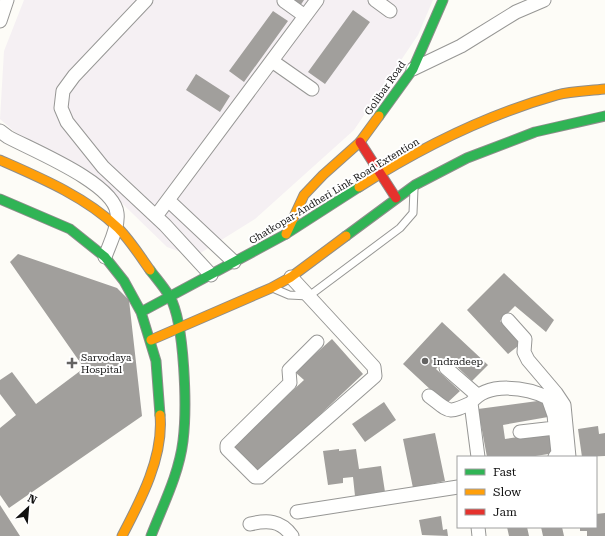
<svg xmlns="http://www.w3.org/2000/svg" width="605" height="536" font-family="'Roboto Serif',serif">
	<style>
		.industrial { fill: #f5f0f3 }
		.building { fill: #a19f9c }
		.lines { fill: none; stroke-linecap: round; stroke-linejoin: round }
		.lane-casing { stroke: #979795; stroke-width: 9 }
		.street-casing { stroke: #979795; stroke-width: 15 }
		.fast-casing { stroke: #8e8d8b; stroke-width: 11 }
		.slow-casing { stroke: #8e8d8b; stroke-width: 11 }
		.jam-casing { stroke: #8e8d8b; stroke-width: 11 }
		.lane { stroke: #fffffe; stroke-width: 7 }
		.street { stroke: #fffffe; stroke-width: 13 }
		.fast { stroke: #30b455; stroke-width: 9 }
		.slow { stroke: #ff9f0a; stroke-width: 9 }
		.jam { stroke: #e5322d; stroke-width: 9 }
		.poi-dot { fill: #646362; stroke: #fff; stroke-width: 1.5 }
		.labels { text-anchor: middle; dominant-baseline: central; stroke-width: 4; stroke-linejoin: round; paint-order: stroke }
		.street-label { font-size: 10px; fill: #111; stroke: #fff }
		.poi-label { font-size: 10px; fill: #111; stroke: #fff; text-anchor: start }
	</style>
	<rect width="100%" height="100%" fill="#fdfcf7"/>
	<path class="industrial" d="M24 0H433L418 35 354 130 255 219 194 257 167 247 96 178 18 135 0 119 4 51Z"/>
	<path class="building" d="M292 0H304L300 6Z
		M353 10 370 22 325 84 308 72Z
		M273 11 288 21 244 82 229 71Z
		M196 74 230 96 220 112 186 90Z
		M18 254 117 288 129 300 142 416 9 508 0 495V428L16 415 0 394V380L12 372 36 404 84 368 10 262Z
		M504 273 554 320 546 332 515 306 500 321 523 342 508 354 467 310Z
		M442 322 488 365 472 381 447 357 436 369 460 391 446 404 403 364Z
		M332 339 363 374 256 475 231 448 304 380 295 372Z
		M545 400 548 417 503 425 505 439 551 432 555 453 529 457H487L478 409Z
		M384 402 396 420 365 442 352 424Z
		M598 426 599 434 605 433V456L582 457 578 429Z
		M435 433 445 481 413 488 403 439Z
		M339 449V451L356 449 359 469 381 466 385 492 355 496 353 477 343 478V483L328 485 323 451Z
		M0 505 20 536H0Z
		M605 513V536H587V531H580V527H596V514Z
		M441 516 443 530 447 529 448 536 422 535 419 520Z
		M507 527H527L529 536H509Z
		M541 527H562L564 536H543Z"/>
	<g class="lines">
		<defs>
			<path id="lane" d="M275 289 289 295 309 296 400 228 413 213 414 189"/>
			<path id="street" d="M146 0 74 76 63 91 61 108 67 122 103 167 165 225 211 275
				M375 0 390 11
				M284 1 305 16
				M0 21 7 0
				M272 61 312 89
				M413 69 461 46 516 12 544 0
				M0 131 8 137C32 150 114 183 117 213 119 227 109 245 105 257
				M168 200 234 262
				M156 216 317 0
				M291 277 374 367 375 376 260 477H255L227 449V445L290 383 289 370 317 342
				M508 320 525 339 524 352 528 360 556 393 564 405 569 457
				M446 368 477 395
				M429 396C450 412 447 414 471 403
				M520 432 555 428
				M478 457 471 403C487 381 527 387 548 398L554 415 558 453 555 457
				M297 512 458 487
				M250 524C267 520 281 520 292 536
				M478 527 479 536"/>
			<path id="fast" d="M379 116 413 69 443 0
				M0 199 70 229 105 257 124 281 141 312 156 361 160 415
				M346 236 415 185 467 158 535 132 605 116
				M150 270C156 278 164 287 170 297 185 324 187 409 183 441 179 474 163 505 151 536
				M141 312 286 234 359 187"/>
			<path id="slow" d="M0 160C41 178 86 197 118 228 130 240 140 256 150 270
				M359 187C420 148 486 115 557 95 572 91 589 91 605 89
				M286 234 304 195 323 175 360 142 379 116
				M151 340 271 288 291 277 346 236
				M122 536C141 500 164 456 160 415"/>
			<path id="jam" d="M360 142 396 198"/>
		</defs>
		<use href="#lane" class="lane-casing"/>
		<use href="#street" class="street-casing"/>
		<use href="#fast" class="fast-casing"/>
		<use href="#slow" class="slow-casing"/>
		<use href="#jam" class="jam-casing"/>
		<use href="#lane" class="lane"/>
		<use href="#street" class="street"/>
		<use href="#fast" class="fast"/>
		<use href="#slow" class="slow"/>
		<use href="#jam" class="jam"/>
	</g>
	<g class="poi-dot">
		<circle cx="425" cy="361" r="4"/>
		<path d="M70 357h4v4h4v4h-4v4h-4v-4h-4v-4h4z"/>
	</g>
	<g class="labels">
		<g class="street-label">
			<text transform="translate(385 88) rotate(-55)">Golibar Road</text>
			<text transform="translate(334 191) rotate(-31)">Ghatkopar-Andheri Link Road Extention</text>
		</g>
		<g class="poi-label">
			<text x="81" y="357">Sarvodaya<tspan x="81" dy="12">Hospital</tspan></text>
			<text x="433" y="361">Indradeep</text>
		</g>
	</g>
	<rect x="457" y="456" width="140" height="72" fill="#ffffff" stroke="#a0a0a0"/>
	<rect x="465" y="469" width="20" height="6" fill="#30b455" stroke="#a0a0a0"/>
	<text x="493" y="476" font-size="12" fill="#111111">Fast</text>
	<rect x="465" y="489" width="20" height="6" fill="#ff9f0a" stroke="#a0a0a0"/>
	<text x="493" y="496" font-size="12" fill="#111111">Slow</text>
	<rect x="465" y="509" width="20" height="6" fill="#e5322d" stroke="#a0a0a0"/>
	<text x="493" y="516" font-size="12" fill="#111111">Jam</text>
	<g transform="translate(28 508) rotate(26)" stroke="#ffffff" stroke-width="3" paint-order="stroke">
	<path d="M0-3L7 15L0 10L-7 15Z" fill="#111111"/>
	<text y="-6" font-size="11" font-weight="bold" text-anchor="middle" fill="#111111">N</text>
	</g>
</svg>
